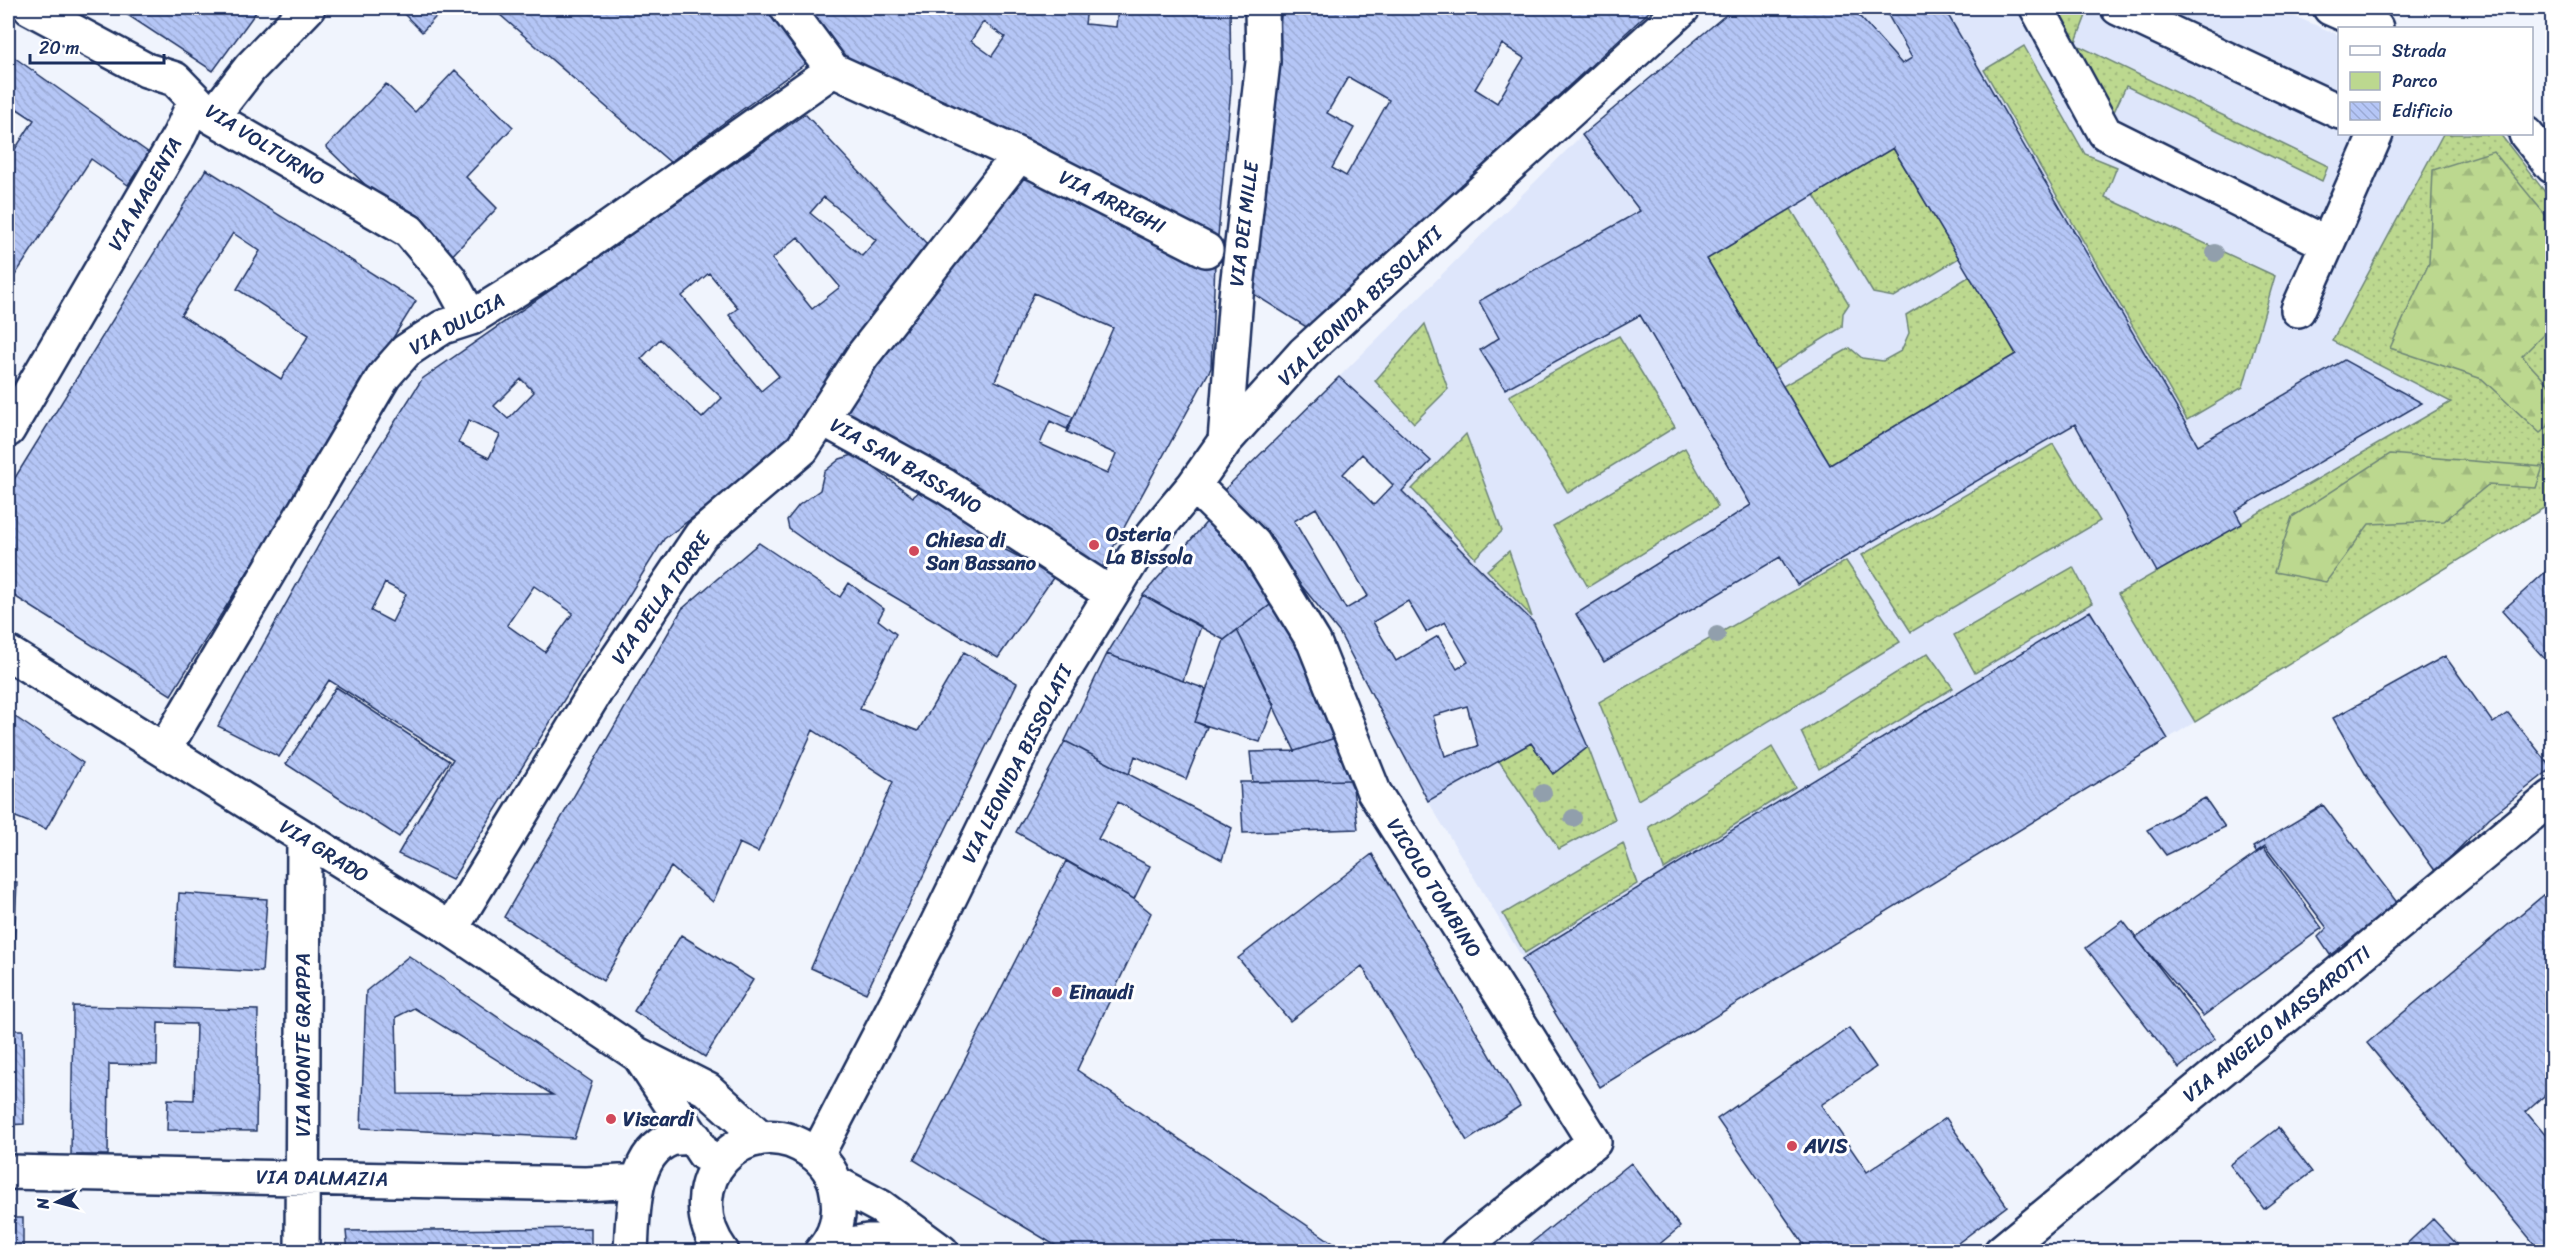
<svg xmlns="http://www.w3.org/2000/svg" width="2560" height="1259" font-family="Sriracha,sans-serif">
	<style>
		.built { fill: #dee6fb }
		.green { fill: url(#green-dots); stroke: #6c8476; stroke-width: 1.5 }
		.forest { fill: url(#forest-firs); stroke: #6c8476; stroke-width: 1.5 }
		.building { fill: url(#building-back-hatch); stroke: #1b2f5e; stroke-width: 1.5; fill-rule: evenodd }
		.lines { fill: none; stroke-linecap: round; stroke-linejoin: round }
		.minor-casing { stroke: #1b2f5e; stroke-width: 38 }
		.minor { stroke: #fff; stroke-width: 33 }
		.tree { fill: #919fac }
		.poi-dot { fill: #d1495b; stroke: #fff; stroke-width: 2 }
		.labels { text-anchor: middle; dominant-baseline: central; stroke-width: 6; stroke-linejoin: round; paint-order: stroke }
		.street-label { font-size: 20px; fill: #1b2f5e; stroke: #fff }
		.poi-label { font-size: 20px; font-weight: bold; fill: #1b2f5e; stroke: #fff; text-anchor: start }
	</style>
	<defs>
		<pattern id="green-dots" width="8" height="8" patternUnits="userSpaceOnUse" patternTransform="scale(1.5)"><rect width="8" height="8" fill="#bcd88f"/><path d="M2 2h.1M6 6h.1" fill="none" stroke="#a1ba7e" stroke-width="1.8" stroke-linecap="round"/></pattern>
		<pattern id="forest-firs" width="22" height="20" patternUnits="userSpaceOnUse" patternTransform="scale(1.5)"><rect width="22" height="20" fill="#bcd88f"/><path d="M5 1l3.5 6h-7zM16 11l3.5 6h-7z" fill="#a1ba7e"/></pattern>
		<pattern id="building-back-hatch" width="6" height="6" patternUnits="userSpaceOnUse" patternTransform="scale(1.5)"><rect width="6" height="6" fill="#b5c6f6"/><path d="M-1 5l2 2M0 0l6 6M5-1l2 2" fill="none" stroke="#9baad5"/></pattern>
	</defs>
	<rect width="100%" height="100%" fill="#f0f4fd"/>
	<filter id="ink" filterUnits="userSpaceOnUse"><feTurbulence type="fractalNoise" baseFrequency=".0167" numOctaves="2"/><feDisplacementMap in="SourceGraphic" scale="12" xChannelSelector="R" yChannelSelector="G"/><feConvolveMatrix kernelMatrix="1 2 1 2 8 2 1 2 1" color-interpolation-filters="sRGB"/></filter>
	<g filter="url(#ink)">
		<path class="built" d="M1734 8H2275L2339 35 2340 134H2500L2552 201V503L1600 1087 1428 801 1531 743 1553 774 1588 747 1402 491 1431 461 1339 377 1582 135Z"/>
		<path class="green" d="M2048 8H2076L2087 13 2075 44 2328 166 2322 181 2126 86 2113 114Z
			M2024 46 2085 154 2117 167 2105 197 2275 276 2243 387 2187 420 1984 70Z
			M2443 134H2500L2552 201V503L2195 722 2118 594 2451 402 2332 341Z
			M1893 148 1959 258 1894 297 1873 293 1814 195Z
			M1791 209 1849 304 1843 313 1842 327 1773 370 1707 259Z
			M1970 276 2016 354 1830 465 1783 386 1850 348 1862 358 1883 361 1901 351 1909 333 1906 315Z
			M1425 324 1448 389 1414 423 1375 381Z
			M1619 336 1675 427 1568 493 1509 396Z
			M1466 434 1502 531 1475 558 1412 489Z
			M2053 444 2100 521 1911 632 1862 555Z
			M1685 448 1718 507 1588 587 1553 526Z
			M1509 551 1532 617 1487 570Z
			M1846 561 1900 642 1638 800 1599 702Z
			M2073 567 2092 603 1975 673 1954 635Z
			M1928 653 1953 688 1819 769 1801 732Z
			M1531 743 1553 774 1588 747 1615 819 1559 849 1499 761Z
			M1772 747 1795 787 1664 869 1649 827Z
			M1623 843 1637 884 1525 953 1503 914Z"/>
		<path class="forest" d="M2493 151 2552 223V326L2522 356 2552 389V423L2540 433 2482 379 2390 348 2429 263 2433 170Z
			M2390 454 2543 467 2536 488 2488 485 2444 521 2369 524 2326 582 2274 572 2292 517Z"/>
		<path class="building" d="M117 8H259L213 71Z
			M398 8H444L422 32Z
			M492 8H778L809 61 670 162Z
			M806 8H1087L1085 24 1116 27 1118 8H1230L1231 88 1217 248 840 67ZM983 22 1005 37 992 56 971 41Z
			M1282 8H1653L1308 328 1249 291ZM1502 44 1524 58 1497 103 1475 89ZM1348 77 1389 100 1346 176 1332 168 1354 128 1327 113Z
			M1734 8H1852L1902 64 1912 58 1884 8H1944L2198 445 2344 360 2422 403 2235 511 2242 524 2157 572 2075 424 1797 585 1780 557 1604 662 1576 614 1751 505 1640 315 1505 389 1480 350 1499 338 1479 301 1640 211 1582 135ZM1893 148 2016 354 1830 465 1707 259Z
			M8 53 149 153 128 185 91 159 8 286V160L34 120 8 103Z
			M455 70 513 127 466 177 497 208 446 262 326 147 386 84 415 112Z
			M805 114 927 244 833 389 779 453 664 539 452 880 398 854 453 759 329 680 279 757 218 726 331 523 422 379ZM824 197 876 240 862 256 810 213ZM798 237 840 287 812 309 772 259ZM709 273 738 308 729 315 779 376 761 391 682 296ZM660 339 722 398 702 418 641 359ZM521 379 534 392 508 419 494 406ZM469 420 500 435 489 458 458 443ZM385 583 406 594 392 622 371 611ZM534 586 573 613 545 652 507 625Z
			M1020 160 1215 262 1211 368 1102 568 838 416ZM1034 293 1113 328 1067 432 1116 454 1107 474 1040 444 1050 421 1067 429 1073 417 995 381Z
			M206 169 416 301 171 695 8 592V489ZM233 233 260 251 237 289 309 335 281 379 181 315Z
			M1339 377 1431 461 1402 491 1534 623 1588 747 1553 774 1531 743 1428 801 1339 632 1224 490ZM1362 454 1393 485 1374 505 1343 474ZM1316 508 1368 596 1346 609 1294 521ZM1408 601 1426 632 1445 622 1468 662 1457 669 1438 636 1396 661 1373 622ZM1467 706 1478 746 1445 756 1433 716Z
			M856 454 913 497 925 486 984 528V539L1055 575 998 658 837 563 789 529 787 520 799 505 820 490 824 472 840 459Z
			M1210 518 1274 602 1224 640 1143 595Z
			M759 543 840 597 849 583 884 609 878 620 896 634 860 709 918 731 964 652 1017 683 866 993 811 968 893 782 813 730 758 852 739 843 713 902 671 867 603 981 504 917 682 609Z
			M2552 566V667L2502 611Z
			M1143 595 1201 626 1183 681 1107 654Z
			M1274 602 1306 646 1344 735 1295 751 1237 630Z
			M2090 611 2168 739 1600 1087 1522 959Z
			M1237 630 1274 705 1260 742 1195 722 1224 640Z
			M1107 654 1206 689 1195 722 1207 727 1186 779 1135 756 1129 774 1065 741Z
			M2445 656 2493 723 2508 713 2552 768 2489 818 2436 872 2370 782 2333 718Z
			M336 687 449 761 399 837 286 764Z
			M8 712 83 763 46 829 8 814Z
			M1344 735 1352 780 1253 782 1250 752 1295 751Z
			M1065 741 1232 828 1222 860 1118 802 1098 839 1150 866 1134 899 1016 832Z
			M1352 780 1358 829 1243 833 1240 782Z
			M2205 798 2225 827 2166 855 2147 830Z
			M2323 805 2399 905 2330 955 2318 937 2327 928 2265 846 2256 852 2253 847Z
			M2264 848 2322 928 2203 1016 2136 938Z
			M1372 854 1520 1106 1467 1141 1362 966 1290 1021 1238 958Z
			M1066 861 1134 899 1151 913 1077 1070 1336 1245 1332 1252H1066L914 1160Z
			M8 882H17L13 967H8Z
			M2552 888V1089L2526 1112 2552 1143V1252H2541L2367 1043Z
			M179 893 267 899 262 972 175 967Z
			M2123 921 2215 1039 2179 1068 2086 948Z
			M681 935 753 980 705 1057 634 1011Z
			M409 956 592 1082 574 1138 361 1128 366 991ZM414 1008 553 1095 398 1094 396 1017Z
			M73 1006 258 1010 256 1131 167 1130 168 1099 194 1100 196 1024 158 1023 157 1065 109 1064 108 1155H71Z
			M1849 1028 1876 1067 1821 1105 1867 1172 1946 1118 2007 1206 1946 1252H1809L1717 1119Z
			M8 1030H23L24 1124 8 1125Z
			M2278 1128 2312 1172 2264 1209 2230 1165Z
			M1631 1163 1680 1227 1650 1252H1520Z
			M8 1218H23V1252H8Z
			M2433 1219 2464 1252H2398Z
			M591 1228V1252H348L346 1231Z"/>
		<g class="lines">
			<defs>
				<path id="minor" d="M30 8 146 70 175 79 212 117 409 231 449 278 471 318
					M787 8 833 70 1019 155 1206 250
					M2037 8 2105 133 2326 243
					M2118 8 2340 112
					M2330 8 2376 28
					M2526 134 2552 166
					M2298 310 2376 134
					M822 418 945 486 1111 594
					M8 430 180 134 194 102 212 117 250 68 308 8
					M1225 441 1236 296 1263 62 1262 8
					M1194 485 1254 544 1314 642 1374 792 1594 1142 1457 1252
					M8 653 451 929 637 1054 708 1090 761 1138
					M164 750 384 376 406 351 421 341 443 327 471 318 562 261 833 70
					M451 929 599 686 701 535 802 449 863 355 1019 155
					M640 1057 704 1154
					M817 1155 935 928 1048 697 1134 557 1194 485 1225 441 1304 353 1683 8
					M8 1172 586 1184 637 1181
					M836 1183 881 1207 942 1252
					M824 1249 868 1241H925
					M302 1252 304 838
					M631 1252C633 1217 631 1153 671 1139 678 1137 688 1138 695 1138
					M722 1252C672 1183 745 1106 810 1151 824 1160 835 1175 837 1192 841 1213 837 1235 821 1252
					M2001 1252 2552 797"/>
			</defs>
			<use href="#minor" class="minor-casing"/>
			<use href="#minor" class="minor"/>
		</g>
		<g class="tree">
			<circle cx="2215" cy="253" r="9"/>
			<circle cx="1717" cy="635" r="9"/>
			<circle cx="1543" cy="793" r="9"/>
			<circle cx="1573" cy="818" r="9"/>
		</g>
	</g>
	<g class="poi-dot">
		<circle cx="1094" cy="545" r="6"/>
		<circle cx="914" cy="551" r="6"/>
		<circle cx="1057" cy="992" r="6"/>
		<circle cx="611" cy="1119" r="6"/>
		<circle cx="1792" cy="1146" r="6"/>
	</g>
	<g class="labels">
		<g class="street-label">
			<text transform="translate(265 145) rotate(32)">VIA VOLTURNO</text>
			<text transform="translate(145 194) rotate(-60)">VIA MAGENTA</text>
			<text transform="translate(1112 202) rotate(27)">VIA ARRIGHI</text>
			<text transform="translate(1244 224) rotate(-83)">VIA DEI MILLE</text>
			<text transform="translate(1360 306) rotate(-44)">VIA LEONIDA BISSOLATI</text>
			<text transform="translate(457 324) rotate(-29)">VIA DULCIA</text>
			<text transform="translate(906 466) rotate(30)">VIA SAN BASSANO</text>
			<text transform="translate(661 598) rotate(-55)">VIA DELLA TORRE</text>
			<text transform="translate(1017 764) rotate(-63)">VIA LEONIDA BISSOLATI</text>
			<text transform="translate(324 851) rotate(32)">VIA GRADO</text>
			<text transform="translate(1434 888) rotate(58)">VICOLO TOMBINO</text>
			<text transform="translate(2277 1024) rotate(-39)">VIA ANGELO MASSAROTTI</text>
			<text transform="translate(303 1045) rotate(-90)">VIA MONTE GRAPPA</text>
			<text transform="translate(322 1178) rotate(1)">VIA DALMAZIA</text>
		</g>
		<g class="poi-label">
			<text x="1106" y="534">Osteria<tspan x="1106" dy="23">La Bissola</tspan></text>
			<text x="926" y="540">Chiesa di<tspan x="926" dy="23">San Bassano</tspan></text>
			<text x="1069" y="992">Einaudi</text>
			<text x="623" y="1119">Viscardi</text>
			<text x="1804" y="1146">AVIS</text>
		</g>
	</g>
	<rect width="2560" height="1259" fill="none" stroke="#fff" stroke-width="30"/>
	<rect x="15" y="15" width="2530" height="1229" fill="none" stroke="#1b2f5e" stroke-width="2" filter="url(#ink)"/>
	<rect x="2338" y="27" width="195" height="108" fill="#ffffff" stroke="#a4acbf" stroke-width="1.5"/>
	<rect x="2350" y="46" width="30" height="9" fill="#ffffff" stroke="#a4acbf" stroke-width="1.5"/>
	<text x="2392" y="57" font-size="18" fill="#1b2f5e">Strada</text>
	<rect x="2350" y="72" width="30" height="18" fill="#bcd88f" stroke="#a4acbf" stroke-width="1.5"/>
	<text x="2392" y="87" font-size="18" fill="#1b2f5e">Parco</text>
	<rect x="2350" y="102" width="30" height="18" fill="url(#building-back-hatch)" stroke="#a4acbf" stroke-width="1.5"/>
	<text x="2392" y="117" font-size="18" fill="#1b2f5e">Edificio</text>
	<g transform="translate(57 1202) rotate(264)" stroke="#ffffff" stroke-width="4.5" paint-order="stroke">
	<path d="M0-4.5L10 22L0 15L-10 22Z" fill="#1b2f5e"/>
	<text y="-9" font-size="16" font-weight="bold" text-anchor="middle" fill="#1b2f5e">N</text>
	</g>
	<path d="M30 54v9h134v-9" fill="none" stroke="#1b2f5e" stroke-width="3"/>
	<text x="39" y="54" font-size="18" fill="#1b2f5e" stroke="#ffffff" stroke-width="4.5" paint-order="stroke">20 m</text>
</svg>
